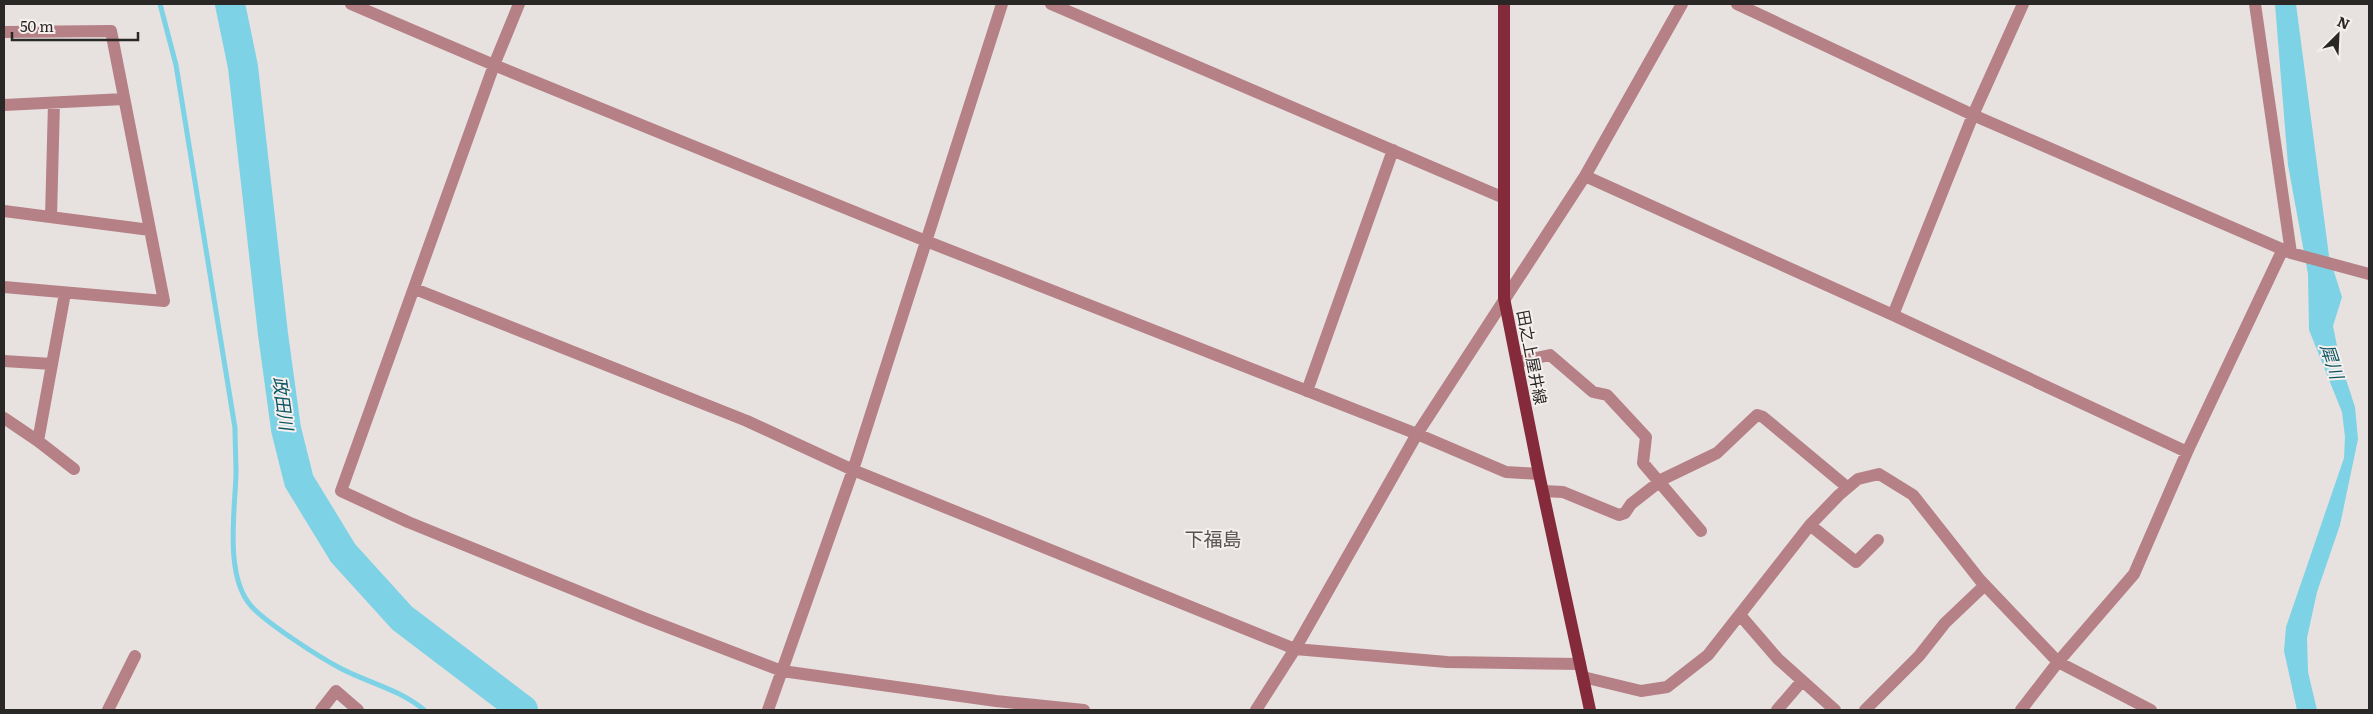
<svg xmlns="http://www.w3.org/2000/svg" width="2373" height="714" font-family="Literata,'Noto Sans JP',serif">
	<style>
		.water { fill: #7dd2e5 }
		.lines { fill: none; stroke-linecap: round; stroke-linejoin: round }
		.stream { stroke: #7dd2e5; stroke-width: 5 }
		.river { stroke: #7dd2e5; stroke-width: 30 }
		.minor { stroke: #b68186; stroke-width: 12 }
		.major { stroke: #852a3b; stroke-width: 12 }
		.labels { text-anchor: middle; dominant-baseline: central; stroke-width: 4; stroke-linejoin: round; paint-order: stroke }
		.street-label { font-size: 16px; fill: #2a2827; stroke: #f5efed }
		.water-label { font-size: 18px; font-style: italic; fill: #0e5765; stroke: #f5efed }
		.quarter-label { font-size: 19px; fill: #565250; stroke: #f5efed }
	</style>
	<rect width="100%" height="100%" fill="#e7e2e0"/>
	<path class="water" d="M2275 4H2296L2329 256 2342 297 2333 326 2340 361 2355 407 2358 439 2340 525 2317 592 2307 638 2308 672 2317 710H2297L2284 651 2286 627 2344 458 2345 437 2342 412 2309 330 2308 274 2288 165Z"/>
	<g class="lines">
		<path class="stream" d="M160 4 176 65 235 428C235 443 236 459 236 474 235 511 224 577 252 607 268 624 319 657 340 668 368 683 399 689 424 710"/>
		<path class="river" d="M230 4 243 67 273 334 286 429 299 481 343 553 402 618 523 710"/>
		<path class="minor" d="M351 4 494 65 926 241 1417 434 1506 472 1539 474
			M519 4 494 65 341 491 408 522 644 618 782 671 996 701 1084 710
			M1051 4 1504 198
			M1737 4 1973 115 2291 253 2369 274
			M2255 4 2291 253
			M4 32 111 31 164 301 4 287
			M4 105 124 99
			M1585 176 1893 315 2187 452
			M4 211 150 230
			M51 217 54 103
			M415 289 747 421 853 470 1295 649 1447 662 1580 664
			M65 293 38 441 74 469
			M1893 315 1973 115 2023 4
			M4 361 52 364
			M1517 362 1550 355 1593 392 1607 395 1646 437 1643 463 1701 531
			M1307 391 1393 150
			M4 418 38 441
			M1543 491 1563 492 1619 515 1625 513 1631 504 1663 479 1717 453 1757 415 1763 417 1847 487
			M1810 525 1856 562 1878 540
			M1740 615 1778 659 1835 710
			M1583 677 1641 691 1667 687 1708 655 1810 525 1839 495 1858 479 1879 474 1913 495 1980 580 2058 662 2151 710
			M108 710 135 656
			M321 710 336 691 358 710
			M768 710 853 470 1002 4
			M1256 710 1295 649 1417 434 1585 176 1682 4
			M1777 710 1802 681
			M1865 710 1919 656 1945 623 1985 585
			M2021 710 2058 662 2134 574 2187 452 2283 249"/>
		<path class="major" d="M1504 4V298L1539 474 1590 710"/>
	</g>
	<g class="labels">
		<g class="street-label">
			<text transform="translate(1533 357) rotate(79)">田之上屋井線</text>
		</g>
		<g class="water-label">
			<text transform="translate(2333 361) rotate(72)">犀川</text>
			<text transform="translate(284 403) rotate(82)">政田川</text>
		</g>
		<g class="quarter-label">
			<text x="1213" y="538">下福島</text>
		</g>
	</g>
	<rect width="2373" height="714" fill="none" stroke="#2a2827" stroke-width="10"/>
	<g transform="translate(2338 35) rotate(24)" stroke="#f5efed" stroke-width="4" paint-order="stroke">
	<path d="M0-4L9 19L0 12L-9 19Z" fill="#2a2827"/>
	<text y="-8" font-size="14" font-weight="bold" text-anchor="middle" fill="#2a2827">N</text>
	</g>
	<path d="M12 32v8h126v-8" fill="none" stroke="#2a2827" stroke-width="2.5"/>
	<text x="20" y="32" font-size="15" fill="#2a2827" stroke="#f5efed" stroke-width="4" paint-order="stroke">50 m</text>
</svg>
